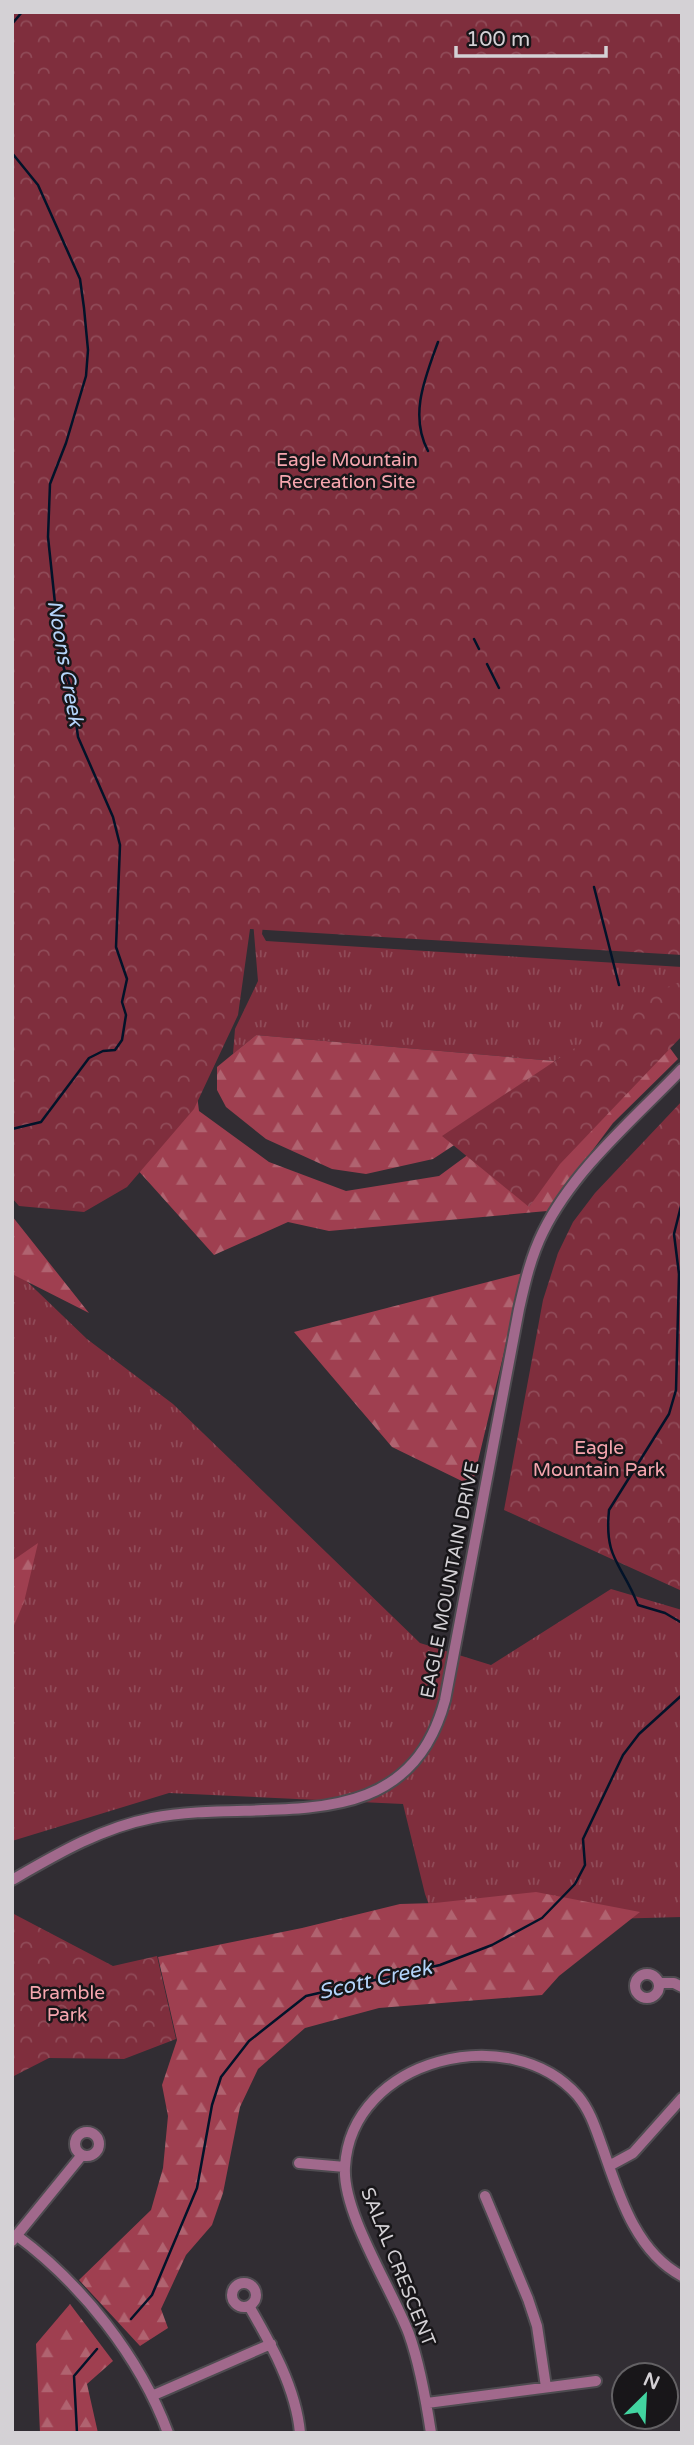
<svg xmlns="http://www.w3.org/2000/svg" width="694" height="2445" font-family="'Varela Round',sans-serif">
	<style>
		.grass { fill: url(#grass-tufts) }
		.forest { fill: url(#forest-firs) }
		.park { fill: url(#park-crowns) }
		.lines { fill: none; stroke-linecap: round; stroke-linejoin: round }
		.stream { stroke: #021329; stroke-width: 2.5 }
		.minor-casing { stroke: #4e4b50; stroke-width: 14 }
		.minor { stroke: #a1698c; stroke-width: 10 }
		.labels { text-anchor: middle; dominant-baseline: central; stroke-width: 5; stroke-linejoin: round; paint-order: stroke }
		.park-label { font-size: 19px; fill: #f6a6af; stroke: #181619 }
		.street-label { font-size: 19px; fill: #d4d1d5; stroke: #181619 }
		.water-label { font-size: 21px; font-style: italic; fill: #b4d4fa; stroke: #181619 }
	</style>
	<defs>
		<pattern id="grass-tufts" width="24" height="20" patternUnits="userSpaceOnUse" patternTransform="scale(1.75)"><rect width="24" height="20" fill="#7f2e3d"/><path d="M3 7l-1-3M5 7V3M7 7l1-3M15 17l-1-3M17 17v-4M19 17l1-3" fill="none" stroke="#904b58"/></pattern>
		<pattern id="forest-firs" width="22" height="20" patternUnits="userSpaceOnUse" patternTransform="scale(1.75)"><rect width="22" height="20" fill="#9f3f50"/><path d="M5 1l3.5 6h-7zM16 11l3.5 6h-7z" fill="#b06370"/></pattern>
		<pattern id="park-crowns" width="20" height="18" patternUnits="userSpaceOnUse" patternTransform="scale(1.75)"><rect width="20" height="18" fill="#7f2e3d"/><path d="M2 6a3 3 0 1 1 6 0M12 15a3 3 0 1 1 6 0" fill="none" stroke="#904b58"/></pattern>
	</defs>
	<rect width="100%" height="100%" fill="#312d33"/>
	<path class="grass" d="M252 909 264 917 262 934 266 941 682 967V1006L634 1018 555 1061 256 1035 233 1054 235 1029 258 981Z
		M12 1267 87 1339 173 1404 420 1643 491 1665 611 1589 682 1610V1917L608 1919 441 1938 425 1894 403 1804 169 1793 12 1841Z"/>
	<path class="forest" d="M12 973 194 1071 199 1111 269 1162 346 1191 439 1176 618 1044H667L678 1059 613 1123 547 1211 329 1231 288 1222 214 1255 12 1030Z
		M256 1035 555 1061 471 1134 433 1159 366 1174 332 1169 266 1139 226 1107 217 1090V1067Z
		M12 1216 89 1313 12 1274Z
		M523 1273 472 1486 392 1447 294 1332Z
		M38 1543 24 1602 12 1630V1561Z
		M536 1892 640 1912 559 1976 542 1995 379 2008 305 2028 258 2069 240 2107 223 2193 212 2225 186 2255 161 2309 168 2328 140 2346 79 2280 151 2210 163 2168 168 2116 162 2085 177 2040 158 1957 302 1928 400 1904 435 1903Z
		M70 2304 113 2361 87 2384 98 2433H40L36 2344Z"/>
	<path class="park" d="M12 12H682V955L250 929 238 1015 194 1109 127 1187 84 1212 19 1206 12 1198Z
		M682 981V1036L560 1164 529 1207 442 1136 665 988Z
		M682 1101V1591L504 1510 543 1300 558 1253 573 1222 595 1193Z
		M12 1913 113 1966 157 1956 176 2039 124 2059 49 2058 12 2077Z"/>
	<g class="lines">
		<path class="stream" d="M12 24 22 12
			M12 41V45
			M12 153 38 185 80 279 84 308 88 350 86 376 66 443 50 484 48 537 61 660 72 691 78 737 113 817 120 845 116 947 127 979 122 1002 126 1015 122 1040 115 1050 103 1051 89 1058 41 1122 12 1129
			M428 451C409 415 425 378 438 342
			M474 639 479 649
			M487 664 499 688
			M594 887 619 985
			M682 1202 674 1234 679 1274 676 1390 669 1414 609 1510C604 1560 622 1563 638 1605L665 1613 682 1623
			M131 2319 152 2295 197 2188 212 2105 221 2077 249 2041 306 1996 440 1965 492 1945 542 1918 575 1884 585 1865 583 1839 623 1755 639 1734 682 1695
			M77 2433 74 2376 97 2349"/>
		<defs>
			<path id="minor" d="M12 1880C57 1854 101 1828 152 1818 261 1796 406 1846 445 1700L519 1309C525 1282 531 1256 543 1232 574 1169 634 1119 682 1069
				M635 1986a12 12 0 1 1 24 0a12 12 0 1 1-24 0Z
				M659 1983H674L682 1987
				M75 2144a12 12 0 1 1 24 0a12 12 0 1 1-24 0Z
				M299 2163 345 2167
				M609 2166 633 2153 682 2098
				M485 2196 528 2299 537 2326 546 2387
				M16 2235C81 2283 140 2357 168 2433
				M12 2241 82 2155
				M232 2295a12 12 0 1 1 24 0a12 12 0 1 1-24 0Z
				M249 2306C271 2344 296 2388 300 2433
				M154 2395 271 2344
				M427 2403 596 2381
				M431 2433C426 2400 420 2365 409 2334 392 2289 342 2213 345 2167 351 2058 511 2019 578 2096 591 2112 596 2130 603 2149 619 2195 636 2252 682 2276"/>
		</defs>
		<use href="#minor" class="minor-casing"/>
		<use href="#minor" class="minor"/>
	</g>
	<g class="labels">
		<g class="park-label">
			<text x="347" y="460">Eagle Mountain<tspan x="347" dy="22">Recreation Site</tspan></text>
			<text x="599" y="1448">Eagle<tspan x="599" dy="22">Mountain Park</tspan></text>
			<text x="67" y="1993">Bramble<tspan x="67" dy="22">Park</tspan></text>
		</g>
		<g class="street-label">
			<text transform="translate(450 1580) rotate(-79)">EAGLE MOUNTAIN DRIVE</text>
			<text transform="translate(398 2267) rotate(68)">SALAL CRESCENT</text>
		</g>
		<g class="water-label">
			<text transform="translate(65 663) rotate(80)">Noons Creek</text>
			<text transform="translate(375 1980) rotate(-13)">Scott Creek</text>
		</g>
	</g>
	<rect width="694" height="2445" fill="none" stroke="#d4d1d5" stroke-width="28"/>
	<g transform="translate(645 2396) rotate(24)"><circle r="33" fill="#181619" stroke="#636164" stroke-width="2"/>
	<path d="M0-5L12 26L0 18L-12 26Z" fill="#42d4a0"/>
	<text y="-10" font-size="19" font-weight="bold" text-anchor="middle" fill="#d4d1d5">N</text>
	</g>
	<path d="M456 46v10h150v-10" fill="none" stroke="#d4d1d5" stroke-width="3.5"/>
	<text x="466" y="46" font-size="21" fill="#d4d1d5" stroke="#181619" stroke-width="5" paint-order="stroke">100 m</text>
</svg>
